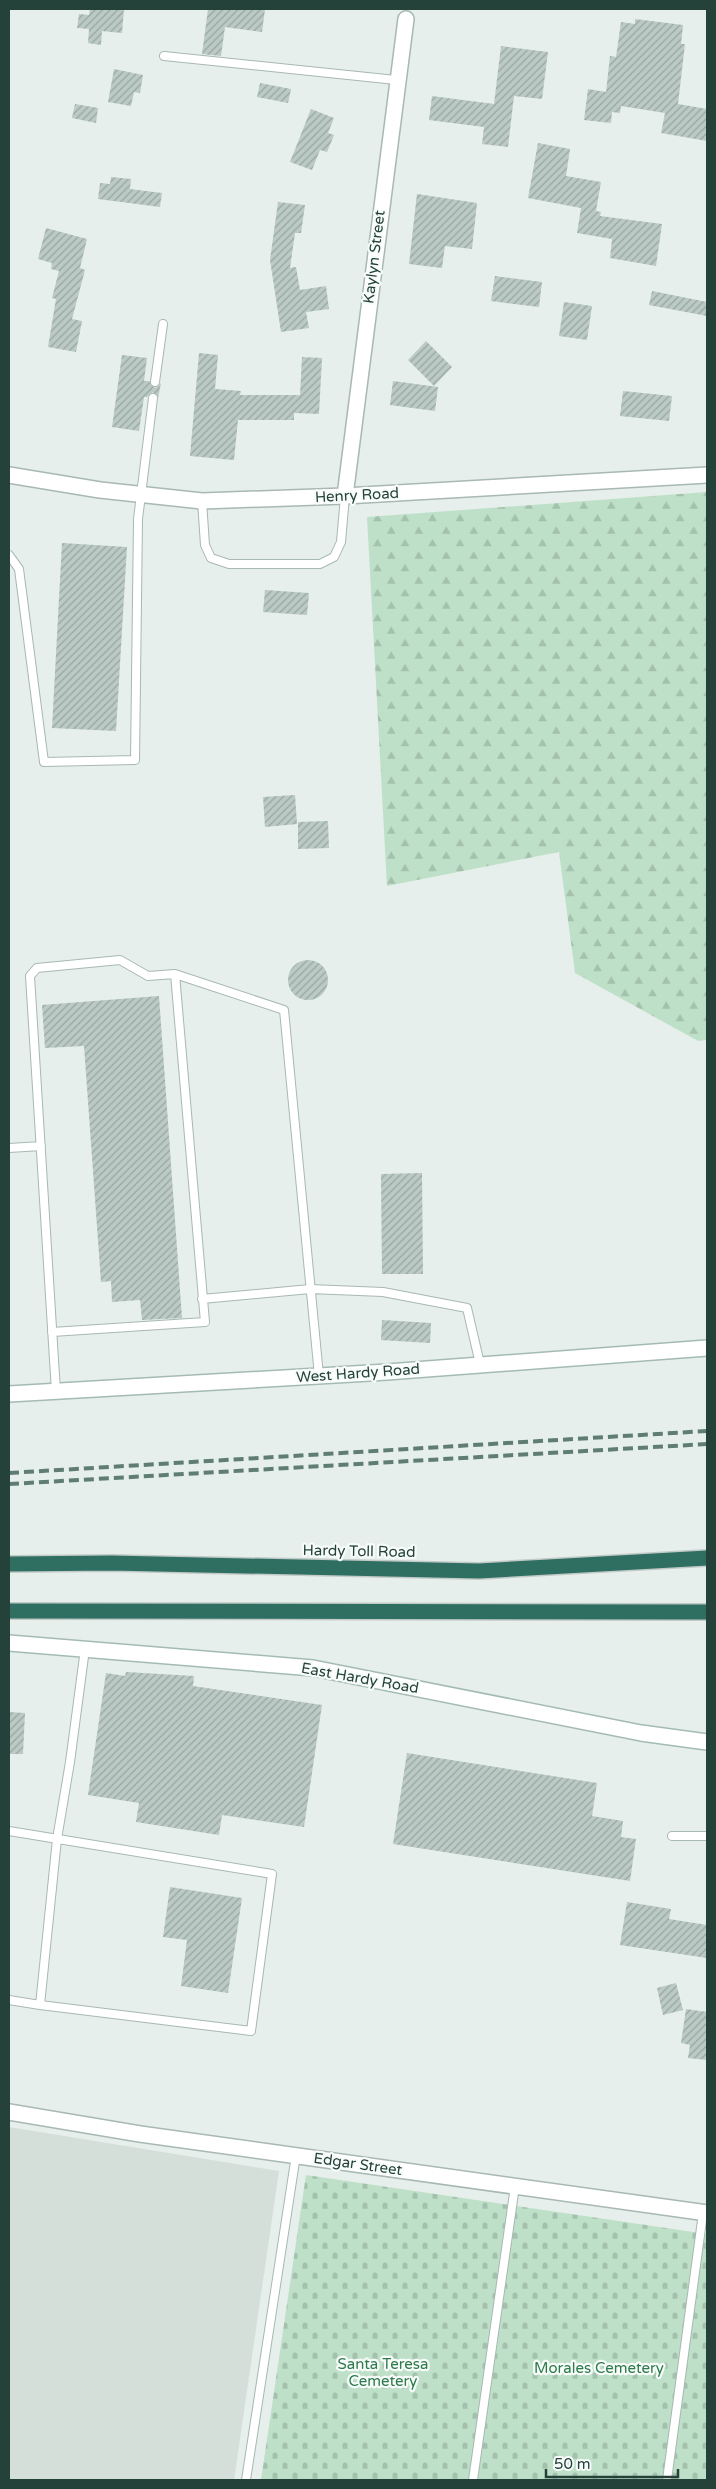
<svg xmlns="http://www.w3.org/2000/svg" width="716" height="2489" font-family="'Varela Round',sans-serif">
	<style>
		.built { fill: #d4dfda }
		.forest { fill: url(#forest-firs) }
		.cemetery { fill: url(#cemetery-stones) }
		.building { fill: url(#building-hatch) }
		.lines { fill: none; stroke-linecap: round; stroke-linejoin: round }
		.service-casing { stroke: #a8b8b2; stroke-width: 10 }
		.minor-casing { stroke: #a8b8b2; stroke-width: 18 }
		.tertiary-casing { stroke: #a8b8b2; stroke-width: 18 }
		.secondary-casing { stroke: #a4bbb3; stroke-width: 18 }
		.motorway-casing { stroke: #c2cac8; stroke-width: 18 }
		.service { stroke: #fff; stroke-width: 8 }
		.minor { stroke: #fff; stroke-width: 15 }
		.tertiary { stroke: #fff; stroke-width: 15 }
		.secondary { stroke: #fff; stroke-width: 15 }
		.motorway { stroke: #2f6f62; stroke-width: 15 }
		.rail { stroke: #5f7d75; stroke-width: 4; stroke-dasharray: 10 5; stroke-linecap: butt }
		.labels { text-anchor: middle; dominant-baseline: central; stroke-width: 4.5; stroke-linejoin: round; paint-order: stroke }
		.street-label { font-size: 15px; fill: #24423a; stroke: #f7fbf9 }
		.park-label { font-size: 15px; fill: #2d7a4b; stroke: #f7fbf9 }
	</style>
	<defs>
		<pattern id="forest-firs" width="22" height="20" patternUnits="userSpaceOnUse" patternTransform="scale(1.25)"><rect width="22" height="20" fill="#bfe0c8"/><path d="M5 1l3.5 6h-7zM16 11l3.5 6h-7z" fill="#a4c1ad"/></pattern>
		<pattern id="cemetery-stones" width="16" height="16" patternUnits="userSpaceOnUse" patternTransform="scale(1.25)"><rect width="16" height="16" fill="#bfe0c8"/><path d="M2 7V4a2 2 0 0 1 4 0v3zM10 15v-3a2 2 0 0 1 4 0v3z" fill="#a4c1ad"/></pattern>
		<pattern id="building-hatch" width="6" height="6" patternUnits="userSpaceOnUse" patternTransform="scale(1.25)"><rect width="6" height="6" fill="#bbcac4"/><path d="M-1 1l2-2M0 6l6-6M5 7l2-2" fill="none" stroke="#98a6a0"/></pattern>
	</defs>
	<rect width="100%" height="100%" fill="#e6efeb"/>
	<path class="built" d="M9 2127 279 2171 234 2480H9Z"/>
	<path class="forest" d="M707 492V1040L698 1041 575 973 559 852 387 886 367 517Z"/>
	<path class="cemetery" d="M306 2175 707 2234V2480H261Z"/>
	<path class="building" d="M90 9H124L122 33 102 31 101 45 88 43 89 29 77 28 79 14 89 15Z
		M208 9H265L262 32 225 27 221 56 202 54Z
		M635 19 683 25 681 44H685L678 104 707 109V141L661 133 665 113 621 106 620 113 612 112 611 123 584 120 588 89 606 92 610 56 616 57 621 22 635 24Z
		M501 46 548 52 542 99 514 96 508 147 482 144 484 127 429 120 432 96 494 104Z
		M114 69 143 75 140 93 134 92 131 106 108 102Z
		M260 83 291 89 288 103 257 97Z
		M75 104 98 108 96 123 72 118Z
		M311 109 334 118 328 133 334 135 327 152 320 150 312 170 290 162Z
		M538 143 570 149 566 176 601 182 596 211 601 212 600 216 662 224 656 266 610 258 612 239 577 233 581 208 528 198Z
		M111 177 131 179 130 189 162 193 160 207 98 199 100 183 110 184Z
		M417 194 477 203 472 249 445 246 442 268 409 264Z
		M278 202 305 205 301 233H295L290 268 296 267 300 290 326 286 329 309 306 312 309 328 281 332 270 260Z
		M46 228 87 239 80 268 85 270 72 319 82 321 76 352 48 347 56 299 52 298 59 271 51 269 52 263 38 259Z
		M495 276 542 282 539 307 491 301Z
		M652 291 707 302V316L649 305Z
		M564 302 592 306 587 340 559 336Z
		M426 341 452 367 434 386 408 360Z
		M199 353 218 355 215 389 241 391 240 395H300L302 357 322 358 319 414 294 413V420H238L234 460 190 456Z
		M122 355 147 358 144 381H149L155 388 161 383 158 398 153 392 147 397H144L139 431 112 427Z
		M393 381 438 387 435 411 390 405Z
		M623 391 672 396 669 421 620 416Z
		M62 543 127 547 116 731 52 728Z
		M265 590 309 593 307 615 263 612Z
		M295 795 297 824 265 827 263 797Z
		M328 821 329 848 298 849V822Z
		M288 980a20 20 0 1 1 40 0a20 20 0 1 1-40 0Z
		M159 996 182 1318 142 1320 140 1300 112 1302 111 1281 101 1282 84 1046 45 1048 42 1005Z
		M422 1173 423 1274H382L381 1174Z
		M382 1320 431 1323 430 1343 381 1340Z
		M126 1672 194 1676 193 1686 322 1705 304 1827 222 1815 219 1835 136 1822 139 1803 88 1795 106 1673 125 1676Z
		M9 1712 25 1713 23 1754H9Z
		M407 1753 597 1783 592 1816 623 1821 621 1837 636 1839 630 1881 393 1844Z
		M170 1887 242 1898 228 1993 181 1986 187 1940 163 1937Z
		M627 1902 671 1909 669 1919 707 1925V1958L620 1945Z
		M676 1983 683 2010 663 2015 657 1988Z
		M686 2009 707 2012V2060L688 2058 690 2045 681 2043Z"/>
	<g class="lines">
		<defs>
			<path id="service" d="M164 56 396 80
				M155 382 163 324
				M202 501 205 545 211 558 229 564H320L334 557 341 542 345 496
				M9 555 19 569 44 762 135 760 138 519 153 398
				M175 974 284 1010 319 1376
				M9 1148 41 1146
				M202 1299 310 1289 383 1292 467 1308 480 1364
				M52 1332 205 1322 175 974 148 976 120 960 37 968 30 976C39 1115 47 1253 56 1391
				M9 1831 272 1874 251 2031 40 2005 57 1839 70 1762 85 1649
				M672 1836H707
				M9 2000 40 2005
				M246 2480 296 2155
				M473 2480 515 2186
				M667 2480 703 2213"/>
			<path id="minor" d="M345 496 406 19
				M9 2112 140 2134 707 2213"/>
			<path id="tertiary" d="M9 475 100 490 202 501 345 496 707 475"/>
			<path id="secondary" d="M9 1394 387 1372 707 1348
				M9 1643 313 1668 641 1733 707 1742"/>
			<path id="motorway" d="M9 1564 112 1563 479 1571 707 1558
				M9 1611 707 1612"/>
		</defs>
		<use href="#service" class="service-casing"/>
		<use href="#minor" class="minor-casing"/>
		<use href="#tertiary" class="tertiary-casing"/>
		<use href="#secondary" class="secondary-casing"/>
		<use href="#motorway" class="motorway-casing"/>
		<use href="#service" class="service"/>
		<use href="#minor" class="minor"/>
		<use href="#tertiary" class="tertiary"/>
		<use href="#secondary" class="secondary"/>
		<use href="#motorway" class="motorway"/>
		<path class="rail" d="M9 1473 707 1431
			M9 1484 707 1444"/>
	</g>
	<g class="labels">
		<g class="street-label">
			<text transform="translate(374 257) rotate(-83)">Kaylyn Street</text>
			<text transform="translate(357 495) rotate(-3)">Henry Road</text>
			<text transform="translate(358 1373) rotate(-4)">West Hardy Road</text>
			<text transform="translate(359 1551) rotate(1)">Hardy Toll Road</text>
			<text transform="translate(360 1678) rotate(10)">East Hardy Road</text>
			<text transform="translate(358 2164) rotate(8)">Edgar Street</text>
		</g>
		<g class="park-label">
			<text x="383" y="2364">Santa Teresa<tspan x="383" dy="17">Cemetery</tspan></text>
			<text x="599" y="2368">Morales Cemetery</text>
		</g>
	</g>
	<rect width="716" height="2489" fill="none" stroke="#24423a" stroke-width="20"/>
	<path d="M546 2469v8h132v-8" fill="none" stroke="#24423a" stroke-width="2.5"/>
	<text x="554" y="2469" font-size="15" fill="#24423a" stroke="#f7fbf9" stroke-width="4" paint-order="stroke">50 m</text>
</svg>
